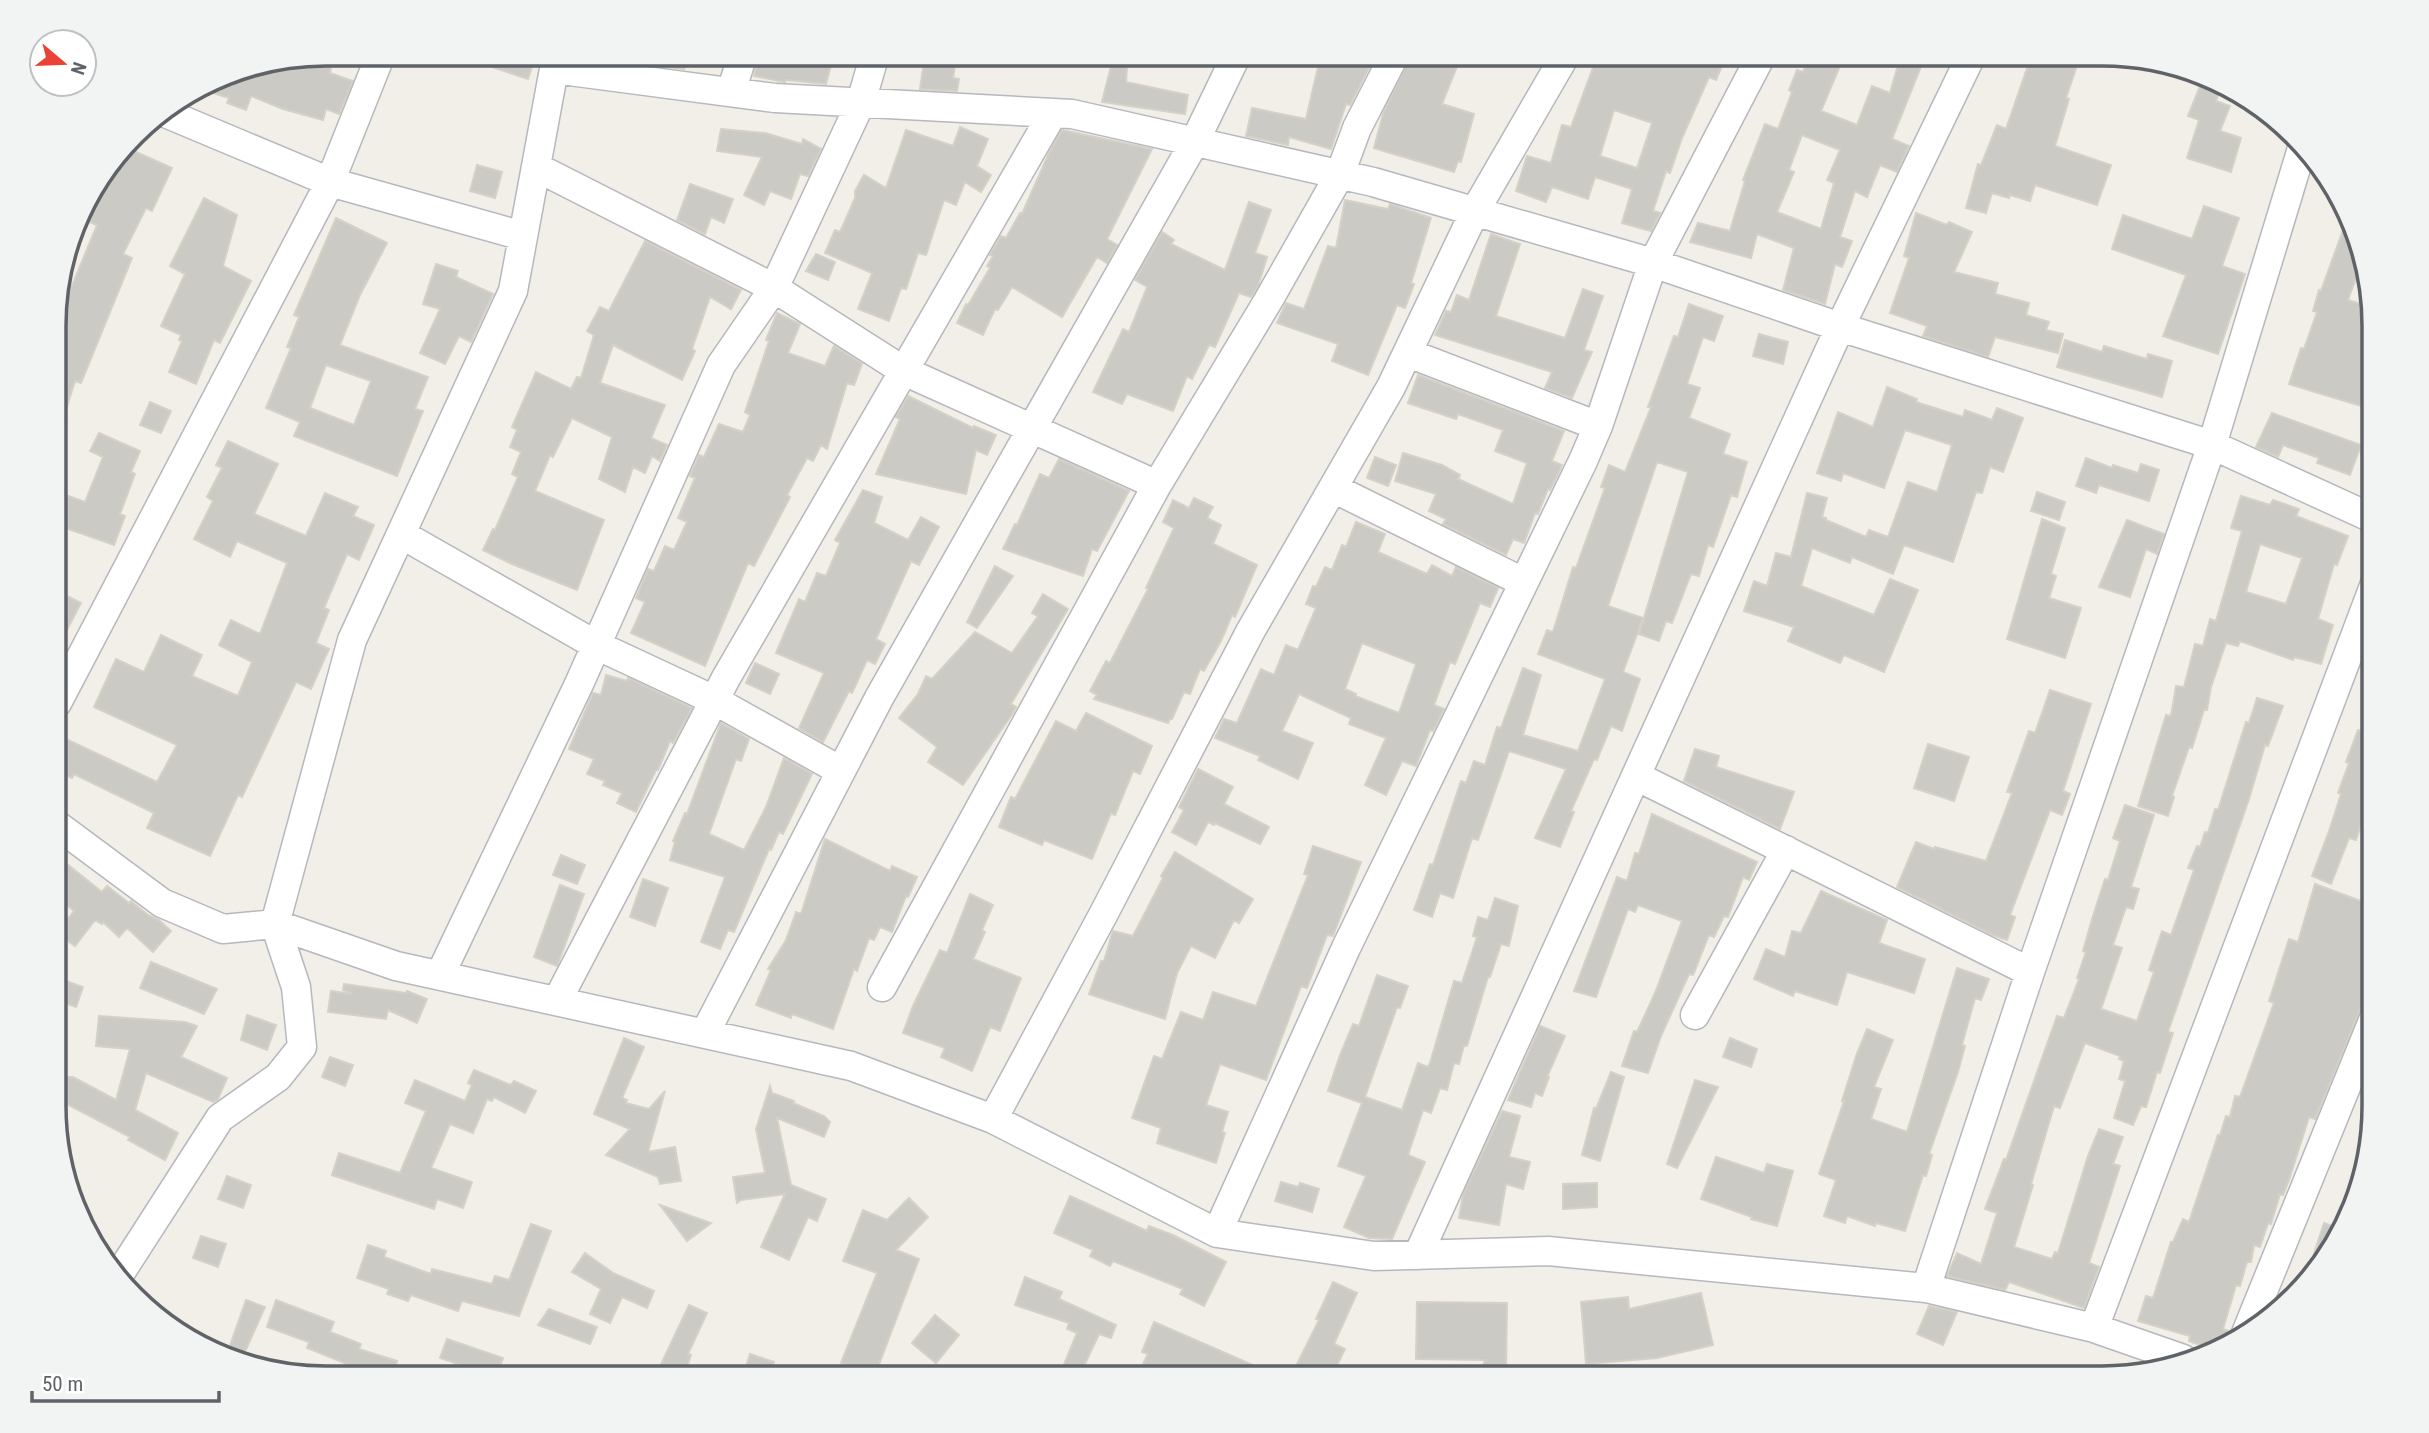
<svg xmlns="http://www.w3.org/2000/svg" width="2429" height="1433" font-family="'Roboto Condensed',sans-serif">
	<style>
		.building { fill: #cccac5; stroke: #d6d1c6; stroke-width: 2; fill-rule: evenodd }
		.lines { fill: none; stroke-linecap: round; stroke-linejoin: round }
		.minor-casing { stroke: #b5b8bc; stroke-width: 31 }
		.minor { stroke: #fff; stroke-width: 28 }
		.rim { fill: none; stroke: #5f6368; stroke-width: 3.5 }
	</style>
	<rect width="100%" height="100%" fill="#f1efe8"/>
	<path class="building" d="M465 54H536L528 79 465 58Z
		M628 54H690L684 69 645 64 627 58Z
		M759 54H834L826 84 786 80 785 82 754 76Z
		M925 54H957L953 78 959 79 957 91 920 89Z
		M1114 54H1128L1126 82 1188 95 1185 114 1102 102Z
		M1321 54H1376L1350 105 1346 104 1331 149 1289 137 1288 145 1246 136 1252 108 1306 119Z
		M1411 54H1462L1442 104 1474 114 1461 162 1458 161 1454 172 1374 148 1383 114Z
		M1598 54H1727L1716 80 1709 77 1682 138 1670 173 1666 171 1653 211 1660 213 1651 231 1622 223 1632 189 1595 177 1588 199 1552 187 1546 202 1516 191 1527 156 1551 163 1562 125 1571 127ZM1614 110 1652 123 1637 168 1600 156Z
		M1810 54H1825L1842 61 1821 111 1857 125 1872 86 1890 93 1901 54H1926L1892 139 1909 146 1897 172 1880 165 1867 197 1855 191 1840 237 1852 241 1842 267 1835 264 1825 304 1783 290 1794 248 1757 234 1751 258 1690 242 1698 223 1730 231 1745 181 1743 180 1765 124 1778 129 1792 92 1789 90 1797 70 1803 72ZM1802 135 1840 150 1827 180 1834 183 1821 229 1777 212 1794 172 1789 170Z
		M2032 54H2081L2066 98 2069 99 2055 146 2111 165 2097 205 2035 185 2030 201 2010 195 2009 198 1992 193 1986 213 1966 208 1978 164 1981 165 1997 125 2006 129Z
		M300 59 331 67 330 73 353 81 339 114 326 109 323 120 283 109 251 96 246 110 227 103 229 98 201 89 223 75Z
		M2204 76 2222 84 2216 101 2230 106 2220 131 2241 138 2231 172 2187 158 2199 120 2188 116Z
		M960 127 988 139 977 166 991 175 981 192 965 182 956 205 944 200 926 255 918 253 906 289 901 288 889 321 858 309 872 273 825 253 835 230 840 232 855 198V191L864 175 886 188 906 130 953 146Z
		M721 129 765 133 802 144 803 139 821 149 808 176 800 174 791 199 770 191 764 205 744 195 762 157 717 151Z
		M1062 130 1152 149 1107 239 1117 245 1107 263 1097 257 1062 317 1012 287 998 310 995 309 983 335 957 323 966 304 968 305 990 268 987 266 993 256 990 255 1001 236 1006 238 1020 213 1022 214 1049 153Z
		M127 148 172 168 152 211 146 208 123 254 132 258 81 383 75 381 61 426 57 425V322L97 225 79 218 83 206Z
		M477 165 502 172 495 198 470 191Z
		M690 184 733 199 724 223 711 217 705 234 677 220Z
		M204 198 237 215 223 266 251 281 220 343 214 340 196 384 169 372 182 341 179 340 181 335 161 326 185 274 170 266Z
		M1345 200 1388 209 1390 204 1431 218 1411 283 1414 284 1405 308 1397 305 1368 375 1332 361 1338 344 1277 323 1286 303 1304 309 1328 246 1336 248Z
		M1249 202 1271 210 1255 253 1267 257 1258 286 1251 297 1239 293 1215 347 1209 345 1192 379 1187 376 1173 411 1127 394 1122 404 1093 392 1123 329 1129 332 1147 287 1135 280 1162 232 1174 240 1171 244 1225 270Z
		M2204 206 2239 218 2222 266 2245 274 2218 354 2163 336 2186 275 2112 249 2123 215 2192 239Z
		M1916 213 1947 225 1949 222 1972 232 1954 272 1998 283 1995 294 2029 303 2026 315 2049 322 2046 330 2063 334 2058 353 1995 337 1988 357 1923 336 1927 326 1890 313 1909 258 1904 256Z
		M336 218 387 243 360 295 340 345 428 377 415 409 423 411 397 476 294 436 300 422 266 408 291 348 287 347 299 317 294 315ZM326 365 371 381 354 425 310 408Z
		M2347 219 2361 264 2348 300 2374 308V410L2289 384 2301 348 2304 349 2317 312 2313 311 2319 290 2321 291Z
		M1491 234 1520 244 1496 316 1565 338 1583 289 1603 296 1584 350 1592 352 1572 398 1545 388 1552 372 1435 335 1446 311 1451 312 1457 295 1469 300Z
		M645 241 741 290 731 309 710 297 692 349 695 351 682 380 613 345 600 383 665 405 651 438 667 445 660 461 652 456 645 473 633 467 625 492 599 479 612 437 572 418 553 457 550 455 535 491 604 520 577 590 512 564 483 550 493 529 495 530 518 477 512 474 521 452 510 447 517 430 512 427 536 372 571 389 577 377 581 378 594 335 587 331 600 307 609 311Z
		M816 254 835 262 828 280 806 271Z
		M436 264 458 271 456 277 493 294 471 342 459 336 445 364 420 353 440 309 423 304Z
		M1689 304 1723 316 1714 341 1703 337 1687 384 1700 388 1689 418 1730 434 1723 454 1747 462 1737 497 1731 495 1713 547 1708 545 1699 576 1691 574 1672 623 1666 621 1659 641 1639 634 1688 472 1657 462 1608 606 1643 618 1623 672 1640 679 1622 731 1611 726 1597 760 1594 759 1571 811 1574 812 1560 847 1535 838 1566 769 1509 751 1478 840 1472 838 1453 898 1440 893 1432 917 1414 910 1430 864 1433 865 1461 781 1466 783 1474 761 1485 765 1497 727 1501 728 1523 668 1541 675 1523 735 1578 751 1605 679 1538 654 1547 630 1553 632 1573 567 1576 568 1605 488 1601 487 1609 465 1625 472 1651 407H1648L1674 336 1678 337Z
		M777 313 800 324 788 353 825 366 834 346 862 364 854 385 847 383 827 449 821 445 813 461 807 458 787 495 790 497 754 566 748 563 705 666 631 633 645 602 636 598 648 569 654 571 665 546 674 550 687 522 678 518 695 478 690 476 699 455 704 457 719 424 743 432 750 415 745 412 769 341 766 340Z
		M1759 334 1788 342 1783 364 1753 356Z
		M2065 340 2102 352 2104 346 2147 359 2148 354 2172 361 2162 397 2057 367Z
		M1418 375 1564 431 1552 461 1562 465 1558 474 1550 490 1548 489 1538 514 1535 513 1524 543 1513 539 1506 555 1443 524 1446 519 1429 511 1436 494 1395 481 1403 453 1442 465 1460 475 1458 479 1513 504 1527 463 1495 451 1503 430 1458 414 1456 419 1408 403Z
		M1887 387 1917 399 1916 402 1963 417 1965 410 1992 420 1997 408 2023 418 2003 472 1990 467 1982 493 1976 492 1953 562 1904 545 1893 574 1852 557 1850 563 1812 548 1801 586 1874 615 1890 579 1918 590 1884 672 1844 655 1840 663 1788 641 1794 627 1744 611 1754 581 1767 586 1776 553 1791 557 1807 493 1827 498 1822 517 1826 518V520L1866 537 1869 530 1888 537 1908 482 1937 492 1952 445 1905 430 1884 488 1843 473 1841 481 1817 473 1838 412 1873 427Z
		M908 396 973 428 974 426 996 435 987 455 976 450 966 494 876 474 900 419 896 417Z
		M150 402 171 411 161 433 140 425Z
		M2272 413 2361 445 2350 475 2317 463 2319 458 2283 445 2278 457 2256 447Z
		M99 433 140 451 131 472 135 474 120 514 125 516 114 545 57 525V492L85 502 103 457 90 451Z
		M228 441 278 464 254 514 306 536 325 493 358 507 353 516 374 525 359 560 347 554 324 608 329 610 316 643 329 649 311 689 296 682 242 797 238 795 210 856 147 828 154 813 74 774 72 778 57 772V749L62 737 157 782 177 745 94 707 116 659 144 672 161 635 202 655 192 676 238 696 252 662 219 645 231 620 260 634 287 563 237 541 230 557 194 539 213 501 207 497 222 468 216 465Z
		M1375 457 1396 465 1388 486 1367 478Z
		M2086 458 2112 468 2113 465 2138 473 2141 464 2159 470 2149 501 2099 485 2096 493 2076 486Z
		M1059 459 1129 491 1097 551 1092 549 1083 576 1003 549 1015 524 1017 525 1040 474 1049 478Z
		M863 490 882 497 874 523 908 540 921 517 939 527 919 565 911 561 876 639 885 644 875 664 867 660 852 693 849 691 823 742 799 728 824 673 776 653 799 599 805 602 817 573 826 576 840 543 835 540Z
		M2037 492 2065 502 2059 520 2031 511Z
		M2241 496 2270 505 2273 500 2299 509 2296 516 2348 536 2337 565 2334 564 2318 619 2333 625 2321 664 2294 657 2293 660 2240 641 2238 646 2226 643 2211 687 2207 710H2204L2192 748 2189 747 2172 796 2174 797 2168 816 2138 806 2166 715 2171 716 2176 686 2184 687 2195 644 2203 646 2210 619 2216 621 2242 531 2231 528ZM2260 544 2302 558 2286 604 2246 592Z
		M1194 498 1213 507 1207 518 1221 525 1213 544 1257 565 1235 617 1232 615 1221 641 1204 671 1200 669 1190 694 1184 692 1172 719H1170L1168 723 1094 699 1097 695 1090 691 1106 661 1110 663 1148 589 1146 588 1174 528 1163 522 1173 500 1189 508Z
		M2042 519 2065 528 2051 574 2056 576 2049 598 2081 608 2065 658 2007 639Z
		M2127 520 2164 534 2157 554 2146 549 2130 597 2099 587Z
		M1356 522 1385 534 1378 552 1427 574 1432 565 1452 576 1456 567 1498 588 1490 607 1480 603 1455 664 1450 662 1434 705 1444 709 1433 731 1430 730 1416 766 1402 761 1386 795 1365 785 1386 738 1349 724 1351 718 1299 694 1282 731 1313 743 1298 779 1258 760 1260 756 1215 738 1224 719 1237 723 1261 669 1274 675 1286 645 1298 650 1316 608 1306 604 1313 586 1316 587 1325 567 1332 570 1342 545 1346 547ZM1362 643 1416 664 1399 713 1355 696 1356 694 1345 689Z
		M995 566 1013 576 977 628 967 622Z
		M57 591 81 603 57 649Z
		M1043 594 1068 609 1011 704 1016 707 1013 713 963 785 928 762 937 747 899 718 918 694 926 676 932 679 975 632 1012 653 1038 616 1032 613Z
		M755 663 779 674 770 694 746 683Z
		M606 675 627 681 628 678 692 708 673 743 670 741 658 770H656L636 812 617 803 622 793 603 785 605 781 587 774 594 759 569 749 593 693 601 695Z
		M2050 690 2091 704 2063 791 2070 794 2062 815 2050 810 2010 915 2015 917 2007 940 1993 935 1897 887 1916 842 1934 849 1935 847 1986 861 2012 793 2007 792 2029 731 2035 733Z
		M2257 698 2283 706 2268 746 2265 745 2249 799 2168 1032 2173 1033 2160 1073 2157 1072 2146 1107 2141 1106 2133 1125 2114 1118 2125 1081 2119 1079 2124 1061 2119 1059 2120 1056 2085 1043 2060 1108 2054 1106 2031 1184 2033 1185 2014 1247 2052 1259 2055 1252 2058 1253 2088 1156 2099 1129 2123 1137 2113 1164 2120 1166 2089 1263 2099 1267 2084 1308 2009 1282 2005 1290 1947 1276 1957 1253 1981 1264 1997 1213 1985 1209 2004 1159 2006 1160 2057 1016 2064 1018 2079 979 2077 978 2086 952 2083 951 2092 919 2105 879 2108 880 2120 841 2113 838 2125 805 2154 815 2131 887 2139 889 2133 909 2126 907 2113 945 2122 948 2101 1009 2137 1021 2154 972 2149 970 2162 931 2171 935 2194 870 2188 868 2197 846 2200 847 2205 832 2208 833 2215 809 2218 810 2246 722 2249 723Z
		M1086 713 1152 746 1140 774 1133 771 1115 815 1111 813 1092 859 1044 840 1042 845 999 827 1011 797 1015 799 1056 721 1076 731Z
		M721 723 749 739 741 761 736 759 709 834 744 850 766 807 784 758 812 774 783 834 779 832 771 850 769 849 734 932 728 930 720 949 701 942 725 877 670 860 675 842 673 841 685 813 687 814Z
		M2358 730 2374 735V758L2367 777 2374 780V786L2356 840 2349 838 2331 884 2312 876 2329 831 2341 794 2338 793 2349 763 2346 762Z
		M1928 744 1969 757 1954 801 1914 788Z
		M1695 749 1719 756 1716 767 1794 792 1780 829 1684 781Z
		M1198 769 1233 787 1224 804 1269 827 1260 844 1215 823 1214 825 1208 822 1196 845 1172 832 1184 810 1179 807Z
		M1652 814 1757 862 1749 880 1743 877 1728 917 1724 916 1714 937 1709 935 1693 975 1689 974 1661 1036 1648 1073 1622 1066 1634 1031 1637 1032 1655 993 1682 921 1638 905 1635 912 1628 909 1596 997 1574 991 1617 877 1627 881 1635 853 1639 854Z
		M825 839 890 871 892 866 917 877 908 897 906 896 892 932 880 927 874 940 869 938 857 971 854 969 833 1029 792 1014 791 1018 756 1005 771 970 768 969 786 940 796 912 801 914Z
		M1313 846 1361 862 1333 936 1327 935 1307 988 1301 986 1266 1080 1220 1064 1206 1105 1228 1112 1222 1132 1225 1133 1216 1163 1157 1143 1161 1128 1132 1118 1154 1056 1162 1059 1181 1012 1203 1020 1213 992 1256 1006 1308 875 1304 874Z
		M1175 852 1253 899 1239 923 1234 920 1215 958 1191 946 1177 973 1165 1019 1089 994 1101 961H1104L1113 931 1133 936 1163 878 1161 876Z
		M561 855 585 865 577 884 553 875Z
		M57 856 102 892 107 886 129 903 131 901 148 915 159 920 171 931 153 952 127 928 119 937 103 922 102 924 95 920 75 946 57 933 74 911 57 897Z
		M643 879 668 888 655 926 630 917Z
		M2315 884 2374 906V916L2368 932 2374 934V987L2371 986 2364 1005 2359 1012 2315 1119 2309 1117 2289 1180 2283 1195 2280 1194 2271 1224 2268 1223 2260 1247 2254 1245 2251 1262H2247L2240 1286 2236 1285 2223 1329 2229 1331V1345L2214 1350 2189 1341 2190 1336 2138 1321 2146 1296 2153 1298 2171 1242H2173L2183 1219 2189 1222 2218 1135H2220L2226 1116 2230 1117 2235 1096 2240 1097 2274 1003 2269 1001 2289 939 2298 942Z
		M560 885 584 894 557 966 534 957Z
		M1821 891 1887 920 1879 943 1925 959 1914 993 1847 972 1837 1005 1795 991 1793 996 1754 979 1766 949 1785 957 1792 931 1801 933Z
		M970 894 993 905 982 930 985 932 973 959 1021 978 1000 1031 990 1027 972 1071 941 1057 945 1048 903 1033 913 1006 940 950 947 953Z
		M1495 898 1518 906 1509 946 1501 944 1490 977H1488L1467 1046H1464L1459 1064 1454 1063 1447 1090 1440 1088 1431 1113 1423 1110 1408 1155 1425 1162 1392 1239 1369 1238 1344 1227 1366 1176 1338 1166 1362 1103 1328 1091 1340 1055 1353 1024 1359 1026 1377 975 1408 986 1400 1008 1397 1007 1365 1097 1402 1110 1418 1063 1428 1067 1430 1063 1454 981 1462 983 1477 937 1473 936 1478 917 1488 920Z
		M151 962 217 989 204 1014 140 988Z
		M1957 968 1989 979 1981 1000 1975 998 1962 1045 1965 1046 1958 1072 1929 1154 1932 1155 1926 1176 1923 1175 1905 1231 1876 1223 1875 1226 1847 1216 1845 1223 1824 1216 1836 1180 1819 1174 1844 1101H1842L1856 1056 1867 1029 1893 1040 1874 1087 1881 1089 1871 1119 1907 1132Z
		M63 980 83 987 76 1007 57 1000Z
		M344 984 406 993 407 991 427 999 417 1023 388 1010 386 1019 328 1012 331 991 352 994 343 990Z
		M247 1015 276 1025 267 1050 241 1040Z
		M99 1016 185 1022 197 1026 181 1057 227 1078 218 1099 213 1102 146 1073 135 1110 178 1133 165 1160 128 1140 130 1137 57 1099V1094L65 1077H73L116 1100 130 1049 96 1046Z
		M1540 1026 1565 1036 1547 1077H1549L1542 1096 1535 1093 1531 1107 1508 1100Z
		M624 1038 644 1047 622 1098 627 1100 626 1103 649 1109 665 1091 648 1152 675 1147 681 1181 660 1184 658 1177 606 1155 630 1129 594 1114Z
		M1730 1038 1757 1049 1751 1067 1723 1057Z
		M330 1057 353 1065 345 1086 322 1077Z
		M474 1070 511 1085 514 1081 536 1091 525 1113 494 1097 492 1101 487 1099 473 1133 450 1124 431 1168 472 1182 463 1208 437 1199 434 1209 332 1175 339 1153 400 1173 426 1111 405 1103 415 1080 465 1101 472 1085 468 1083Z
		M1611 1072 1624 1077 1600 1161 1582 1155 1594 1108 1596 1109Z
		M1695 1080 1718 1087 1677 1168 1667 1164Z
		M770 1086 772 1093 794 1101 793 1103 824 1116 830 1122 824 1137 777 1118 791 1185 826 1199 817 1221 808 1217 789 1260 761 1247 785 1194 741 1200 737 1203 733 1177 765 1173 756 1129Z
		M1502 1111 1520 1116 1509 1157 1530 1162 1523 1189 1506 1184 1499 1225 1459 1218 1463 1195Z
		M1716 1157 1764 1173 1767 1164 1793 1171 1777 1226 1751 1219 1752 1217 1701 1199Z
		M227 1176 251 1185 243 1208 218 1199Z
		M1281 1182 1298 1187 1300 1183 1319 1189 1312 1212 1275 1201Z
		M1597 1183V1207L1563 1209V1184Z
		M1070 1196 1147 1231 1149 1226 1173 1235 1226 1262 1204 1306 1180 1294 1183 1289 1113 1261 1110 1266 1090 1256 1093 1250 1054 1233Z
		M909 1198 928 1217 896 1250 919 1259 875 1375 841 1363 877 1273 843 1261 863 1210 887 1220Z
		M660 1205 711 1223 687 1241Z
		M2324 1223 2342 1230 2338 1243 2308 1282 2305 1281Z
		M531 1224 551 1231 519 1316 462 1301 458 1311 411 1295 408 1301 387 1294 389 1289 357 1278 368 1245 386 1251 384 1257 431 1274 432 1269 492 1284 495 1276 509 1280Z
		M201 1236 226 1244 218 1267 193 1258Z
		M585 1253 613 1273 654 1291 647 1308 622 1297 610 1323 590 1314 601 1289 572 1272Z
		M1025 1277 1062 1292 1059 1299 1116 1325 1111 1338 1099 1334 1078 1379H1058L1077 1333 1067 1329 1069 1323 1015 1305Z
		M1333 1282 1357 1293 1334 1344 1345 1349 1331 1378H1290L1319 1320 1316 1319Z
		M1701 1293 1713 1345 1657 1358 1586 1364 1581 1302 1628 1297 1629 1309Z
		M246 1300 265 1307 240 1363 226 1357Z
		M276 1300 334 1322 330 1332 361 1344 359 1349 397 1361 391 1379H376L361 1374 362 1370 307 1348 309 1342 267 1327Z
		M1417 1302 1507 1303 1506 1371 1480 1374 1485 1360 1416 1359Z
		M689 1305 707 1313 688 1354 691 1355 685 1373 681 1372 679 1379H654Z
		M1929 1306 1957 1312 1943 1345 1917 1334Z
		M549 1309 597 1327 590 1344 538 1325Z
		M935 1315 959 1335 936 1363 912 1343Z
		M1154 1322 1283 1378H1136L1148 1354 1142 1352Z
		M447 1339 503 1358 496 1377 440 1358Z
		M750 1354 774 1362 768 1379H742Z"/>
	<g class="lines">
		<defs>
			<path id="minor" d="M554 69 775 98 1072 114 1373 182 1653 263 1840 327 2212 445 2374 519
				M731 92 743 54
				M163 112 330 182 523 236
				M536 167 774 288 904 371 1157 485
				M1408 353 1598 426
				M1333 488 1523 582
				M401 534 596 645 714 700 841 771
				M57 703 330 182 381 54
				M1636 776 2030 972
				M57 825 162 903 223 929 275 924 396 966 851 1066 993 1119 1217 1233 1374 1256 1548 1251 1926 1288 2094 1328 2183 1359
				M440 975 579 684 721 365 774 288 861 102 875 54
				M882 987 1157 485 1268 301 1340 174 1357 128 1395 54
				M557 1001 726 678 1053 113
				M1695 1015 1786 850
				M705 1033 879 698 1195 141 1237 54
				M993 1119 1103 915 1250 632 1391 387 1475 211 1566 54
				M1217 1233 1346 948 1583 461 1598 426 1653 263 1762 54
				M1418 1255 1840 327 1972 54
				M119 1275 220 1118 278 1077 302 1047 296 987 275 924 352 640 513 291 554 69 559 54
				M1926 1288 2030 972 2212 445 2303 145
				M2094 1328 2374 586
				M2244 1338 2374 1018"/>
		</defs>
		<use href="#minor" class="minor-casing"/>
		<use href="#minor" class="minor"/>
	</g>
	<path d="M0 0H2429V1433H0ZM326 66H2102A260 260 0 0 1 2362 326V1106A260 260 0 0 1 2102 1366H326A260 260 0 0 1 66 1106V326A260 260 0 0 1 326 66Z" fill="#f2f3f3" fill-rule="evenodd"/>
	<path class="rim" d="M326 66H2102A260 260 0 0 1 2362 326V1106A260 260 0 0 1 2102 1366H326A260 260 0 0 1 66 1106V326A260 260 0 0 1 326 66Z"/>
	<g transform="translate(63 63) rotate(109)"><circle r="33" fill="#ffffff" stroke="#bfc1c3" stroke-width="2"/>
	<path d="M0-5L12 26L0 18L-12 26Z" fill="#ea4335"/>
	<text y="-10" font-size="19" font-weight="bold" text-anchor="middle" fill="#5f6368">N</text>
	</g>
	<path d="M32 1391v10h187v-10" fill="none" stroke="#5f6368" stroke-width="3.5"/>
	<text x="42" y="1391" font-size="21" fill="#5f6368" stroke="#ffffff" stroke-width="5" paint-order="stroke">50 m</text>
</svg>
